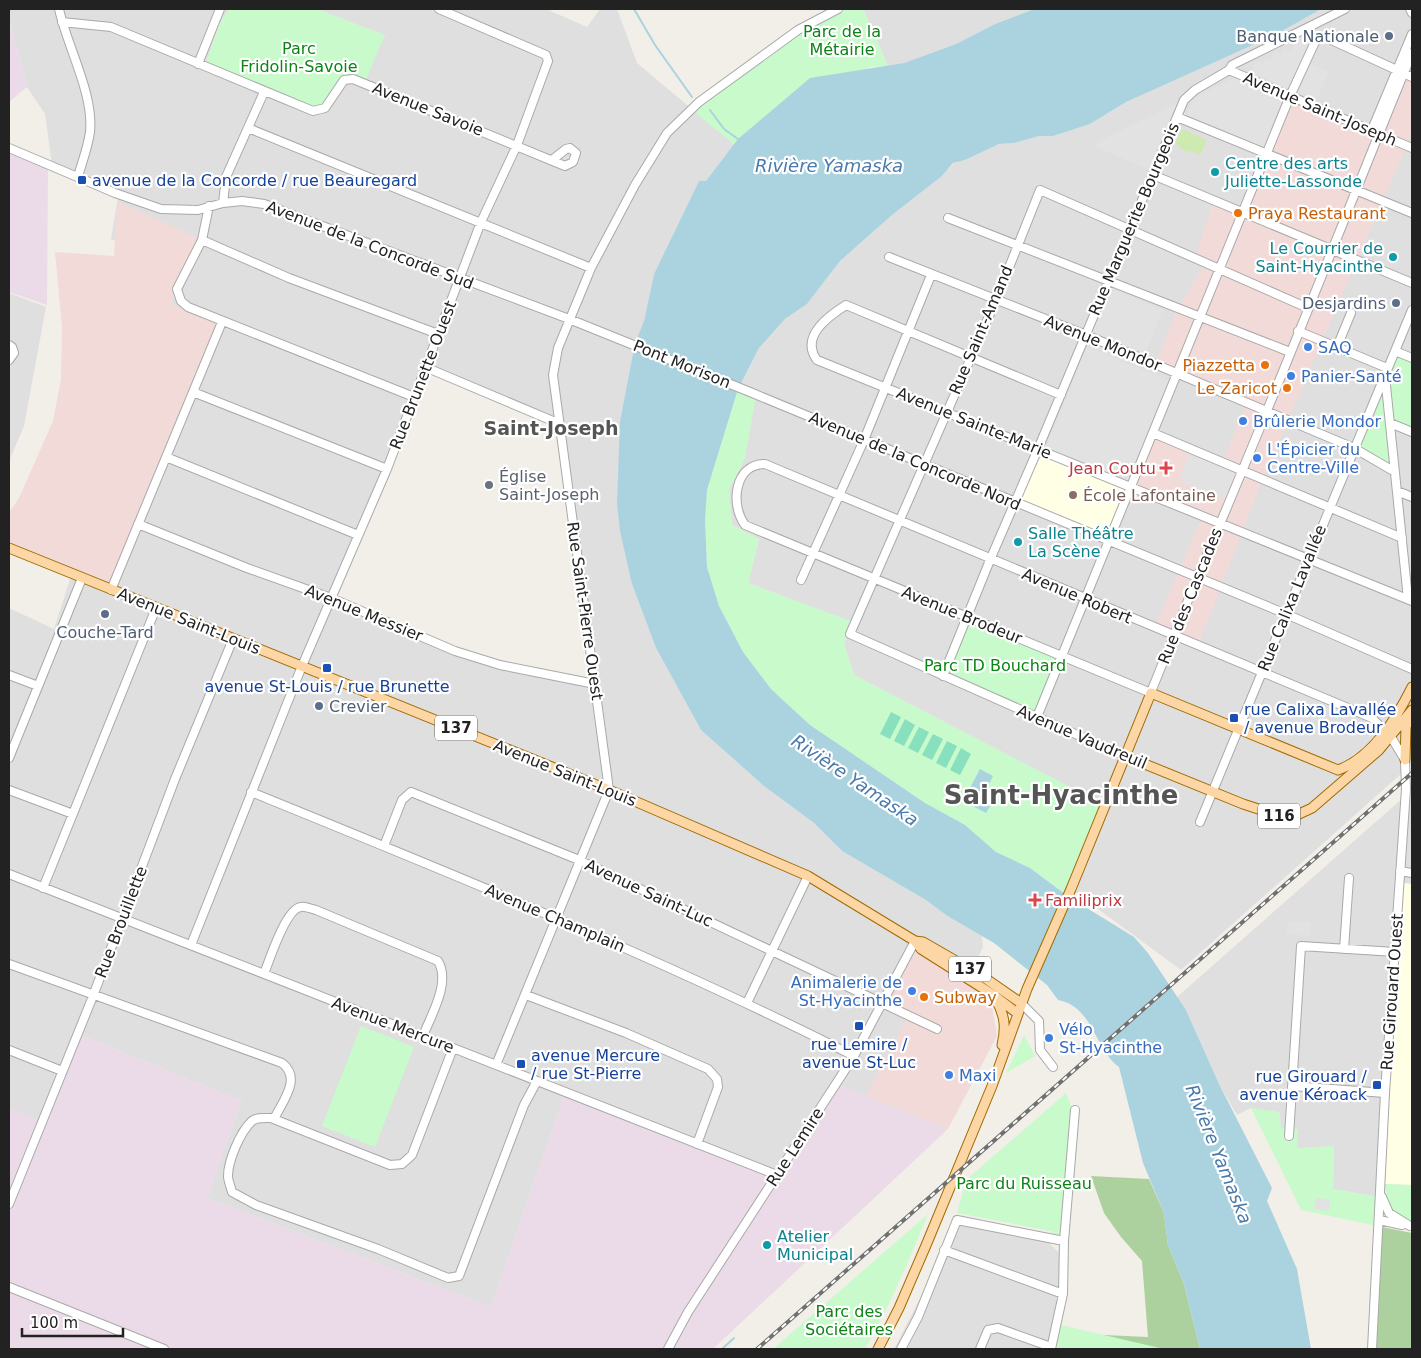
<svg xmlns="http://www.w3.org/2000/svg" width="1421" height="1358" font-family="'DejaVu Sans',sans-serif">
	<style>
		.residential { fill: #e0dfdf; fill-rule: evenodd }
		.commercial { fill: #f2dad9 }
		.industrial { fill: #ebdbe8 }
		.education { fill: #ffffe5 }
		.grass { fill: #cdebb0 }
		.forest { fill: #add19e }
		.park { fill: #c8facc }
		.pitch { fill: #88e0be }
		.parking { fill: #e2e2e2 }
		.water { fill: #aad3df }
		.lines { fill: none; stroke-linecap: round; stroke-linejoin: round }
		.stream { stroke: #aad3df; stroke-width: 2 }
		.minor-casing { stroke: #a9a9a9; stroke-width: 10 }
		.major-casing { stroke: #a06b00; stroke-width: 11 }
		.minor { stroke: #fff; stroke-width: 8 }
		.major { stroke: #fcd6a4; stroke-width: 9 }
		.rail-casing { stroke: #707070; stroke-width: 4 }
		.rail { stroke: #fff; stroke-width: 2; stroke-dasharray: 5.5; stroke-linecap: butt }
		.service-dot { fill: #5c6f8a; stroke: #fff; stroke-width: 2 }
		.culture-dot { fill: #0f9aa8; stroke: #fff; stroke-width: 2 }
		.transit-dot { fill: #1a4fb4; stroke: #fff; stroke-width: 2 }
		.food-dot { fill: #e8710a; stroke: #fff; stroke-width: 2 }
		.shop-dot { fill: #3f7fe0; stroke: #fff; stroke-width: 2 }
		.health-dot { fill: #e0444e; stroke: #fff; stroke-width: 2 }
		.worship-dot { fill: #6b7280; stroke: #fff; stroke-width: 2 }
		.education-dot { fill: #8d6e63; stroke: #fff; stroke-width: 2 }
		.labels { text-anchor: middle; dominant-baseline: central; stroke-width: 4.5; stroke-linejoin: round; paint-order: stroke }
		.shield { fill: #fff; stroke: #646464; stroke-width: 1 }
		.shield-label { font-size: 15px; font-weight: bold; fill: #222 }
		.park-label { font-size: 16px; fill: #0c8416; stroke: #fff }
		.service-label { font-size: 16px; fill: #4e5e75; stroke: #fff; text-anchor: end }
		.street-label { font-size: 16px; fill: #222; stroke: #fff }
		.culture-label { font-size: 16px; fill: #0d838f; stroke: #fff; text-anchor: start }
		.transit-label { font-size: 16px; fill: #164399; stroke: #fff; text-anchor: start }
		.food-label { font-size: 16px; fill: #c56008; stroke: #fff; text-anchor: start }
		.shop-label { font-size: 16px; fill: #366cbe; stroke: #fff; text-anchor: start }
		.health-label { font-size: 16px; fill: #be3a42; stroke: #fff; text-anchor: end }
		.worship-label { font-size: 16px; fill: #5b616d; stroke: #fff; text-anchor: start }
		.education-label { font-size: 16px; fill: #785e54; stroke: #fff; text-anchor: start }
		.water-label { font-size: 18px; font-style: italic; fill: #4a7aab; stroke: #fff }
		.quarter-label { font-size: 19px; font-weight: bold; fill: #555; stroke: #fff }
		.town-label { font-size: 26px; font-weight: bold; fill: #555; stroke: #fff }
	</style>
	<rect width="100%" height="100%" fill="#f2efe9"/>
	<path class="residential" d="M9 9H229L220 23 203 71 321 115 342 75 385 36 317 9H546L587 27 600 9H617L637 63 735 145 706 181H699L654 274 644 321 635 343 620 421 632 584 656 648 701 730 764 786 814 823 842 851 926 900 946 915 969 926 982 936 983 947 899 1111 777 1177 565 1094 491 1307 207 1198 241 1101 80 1035 42 1121 9 1108V608L54 629 71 576 170 304 185 274 111 239 119 191 52 165 45 114 27 87 9 18ZM425 371 562 424 594 681 465 657 331 602Z
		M863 9H1034L995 24 956 44 904 63 888 66Z
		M1321 9H1412V764L1181 970 1071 889 1106 806 854 675 844 644 852 622 748 583 759 539 732 525 729 489 745 458 738 389 759 348 785 319 807 304 840 261 892 215 942 176 954 163 965 160 999 144 1014 143 1039 136H1053L1090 124 1126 102Z
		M9 293 46 307 24 426 9 461Z
		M1412 790V884L1403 883 1378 1197 1333 1189 1334 1147 1297 1148 1281 1128 1251 1108 1237 1115 1219 1084 1186 1010 1177 997Z
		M958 1224 1043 1237 1062 1256 1050 1349H894Z"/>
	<path class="commercial" d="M1397 70 1412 78V133L1263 478 1198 646 1155 626 1203 515 1131 486 1153 433 1223 461 1247 403 1155 364 1175 314 1205 263 1195 258 1214 200 1242 212 1290 96 1371 132Z
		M117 201 202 240 170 304 218 324 111 590 9 548V513L19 498 53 421 61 379 62 328 55 252 114 256Z
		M912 946 965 977 991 1000 997 1036 948 1129 866 1096 908 1016 882 1004Z"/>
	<path class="industrial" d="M9 18 27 87 9 102Z
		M9 153 48 169 47 305 9 292Z
		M80 1035 241 1101 207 1198 491 1307 565 1094 774 1175 835 1083 948 1129 713 1349H9V1108L42 1120Z"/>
	<path class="education" d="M1038 449 1131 486 1108 541 1015 503Z
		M1403 883 1412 884V1185L1384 1184Z"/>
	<path class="grass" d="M1182 129 1207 140 1200 155 1189 150 1187 153 1175 143Z"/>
	<path class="forest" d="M1091 1176 1149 1179 1164 1213 1168 1245 1184 1284 1200 1349H1072L1083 1334 1148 1337 1142 1261 1121 1237 1104 1213Z
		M1377 1226 1412 1233V1349H1371Z"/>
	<path class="park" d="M229 9H317L385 35 364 84 342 75 321 115 203 71 220 23Z
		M838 9H863L888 66 869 67 735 145 691 109 769 51Z
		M1395 351 1412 358V432L1390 423 1385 374Z
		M1383 386 1391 466 1359 447Z
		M738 389 756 396 745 458 729 489 732 525 759 539 748 583 853 622 844 644 854 675 1107 806 1069 897 1030 868 996 852 965 825 925 803 810 725 771 689 743 652 719 606 707 567 705 520 707 490Z
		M967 618 1063 658 1039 718 941 678Z
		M361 1026 414 1047 375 1147 322 1126Z
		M1024 1035 1035 1056 1006 1073Z
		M1066 1093 1072 1108 1061 1239 1050 1231 957 1213 966 1180Z
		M1251 1108 1280 1112 1281 1128 1298 1129 1297 1148 1334 1146 1333 1189 1378 1197 1377 1226 1301 1210Z
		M1384 1184 1412 1185V1222L1391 1212Z
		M928 1214C909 1260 890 1306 865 1349H773Z
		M1061 1325 1164 1349H1055Z"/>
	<path class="pitch" d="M891 712 901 717 890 739 880 734Z
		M905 719 915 725 904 746 894 741Z
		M919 727 929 732 918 753 908 748Z
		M933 734 943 739 932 760 922 755Z
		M947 741 957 746 946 768 936 763Z
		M961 748 971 754 960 775 950 770Z"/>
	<path class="parking" d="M1307 36 1313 39 1291 90 1251 72 1256 61 1263 64 1266 58 1271 60 1275 51 1281 54 1284 47 1291 51 1297 39 1304 42Z
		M1311 64 1329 72 1317 100 1299 92Z
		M1236 77 1286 98 1264 148 1187 116 1195 97Z
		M1175 104 1180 108 1153 171 1095 147 1097 142Z
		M1110 288 1163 310 1145 354 1091 332Z
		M1087 347 1170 381 1129 482 1046 448Z
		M1189 454 1235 472 1225 499 1179 481Z
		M1288 921 1311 923 1310 936 1286 934Z
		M1316 1198 1330 1200 1329 1211 1314 1209Z"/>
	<path class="water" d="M1034 9H1321L1275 35 1126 102 1090 124 1053 136H1039L1014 143 999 144 965 160 953 163 942 176 892 215 840 261 807 304 785 319 759 348 738 389 707 490 705 520 707 567 719 606 743 652 771 689 810 725 925 803 965 825 996 852 1030 868 1069 897 1134 937 1148 953 1186 1010 1219 1084 1272 1188 1267 1201 1297 1269 1311 1349H1200L1184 1284 1168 1245 1164 1213 1143 1163 1119 1067C1095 1050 1093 1006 1058 1000L1047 985 994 943 946 915 926 900 842 851 814 823 764 786 701 730 656 648 632 584 620 531 617 503 620 421 635 343 644 321 654 274 699 181H706L738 139 810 78 904 63 956 44 995 24Z
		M980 769 993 776 985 792 995 798 986 813 963 801Z"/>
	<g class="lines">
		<path class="stream" d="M634 9 655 45 692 97
			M710 110 724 129 738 139
			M722 1349 734 1338"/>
		<defs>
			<path id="minor" d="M59 9C67 46 94 94 90 132 88 147 82 162 78 177
				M1410 9 1412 13
				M62 22 111 27 313 111 325 108 344 80 353 79 565 166 573 162 576 153 570 148 566 149 552 160
				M198 64 220 9
				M1229 70 1412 148
				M1177 117 1412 213
				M248 128 591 268
				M1371 132 1412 34
				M9 148 115 193 161 209 198 210 223 203 242 201 264 204 569 319 750 392 1286 614 1412 669
				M1153 175 1412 283
				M223 203 226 177 264 92
				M209 206 202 240 177 289 181 301 188 307 414 397
				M948 218 1290 352
				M202 240 289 278 438 334
				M889 257 1086 335 1354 448 1395 472
				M1298 331 1387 368
				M9 345 12 347 14 353 9 360
				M1337 347 1351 313
				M1395 351 1412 358
				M425 367 560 424
				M1385 376 1408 599
				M193 392 387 469
				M1061 395 846 305C827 317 800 337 817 360L1412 601
				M1390 423 1412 432
				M1153 433 1402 538
				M166 457 358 535
				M1397 491 1412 497
				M138 524 247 568 331 598 455 651 500 665 595 684
				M801 580 864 440 931 275
				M111 590 222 322
				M9 675 38 686
				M943 676 990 560 1038 449 1184 100 1195 90 1229 70 1232 65 1345 9
				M1037 717 1290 96 1315 42 1321 37 1327 38 1412 77
				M1125 756 850 634 996 300 1040 190 1308 308
				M9 758 82 578
				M9 790 73 814
				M251 792C455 875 658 957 854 1056
				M1200 822 1412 310
				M384 846 402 800 411 792 579 860 937 1029
				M1400 871 1412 873
				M9 874 777 1175
				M43 888 156 608
				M191 945 302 666 387 469 481 222 517 145 548 61 546 55 439 9
				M1344 949 1349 878
				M9 964 282 1063C302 1078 283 1101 274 1119
				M264 974C269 961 286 908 301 907 305 906 311 909 316 910L438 961C451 983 431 1015 423 1036
				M526 995 626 1033 708 1069 717 1079 718 1087 697 1144
				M747 1003 808 876
				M1021 1003 1039 1021 1040 1050 1053 1067
				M453 1048 412 1155 402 1164 390 1165 271 1118C264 1118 257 1117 252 1121 240 1132 228 1161 228 1176 228 1181 231 1187 232 1192L256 1205 378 1249 448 1278 459 1276 524 1105 537 1081
				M9 1050 62 1071
				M496 1065 609 790 553 375 558 348 591 268 635 185 667 133 699 102 798 30 838 9
				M1292 1086 1385 1093
				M1289 1136 1301 946 1395 952
				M1382 1197 1389 1213 1410 1226
				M9 1204 93 996 175 779 233 639
				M1379 1220 1402 1225
				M944 1250 1063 1294
				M9 1287 164 1349
				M668 1349 688 1312 854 1056 915 941
				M901 1349 918 1317 957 1220 1064 1241
				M980 1349 988 1330 998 1328 1051 1347
				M1051 1349 1063 1294 1064 1241 1075 1110
				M1372 1349 1385 1093 1406 789 1405 760 1391 737 1372 718 765 464C734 464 730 505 745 525L1151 693 1153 687 1195 583 1197 578C1272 404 1340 228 1412 53"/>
			<path id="major" d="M9 548 609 790 808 876 915 941 921 949 992 994 1017 1013
				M1125 756 1243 804 1280 816 1297 815 1312 808 1379 750 1412 710
				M1405 760 1406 727 1409 719
				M1338 770C1373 757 1396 719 1412 687
				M915 941 923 942 982 976 1021 1003
				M996 1000C1005 1015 1006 1028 1002 1045
				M878 1349 899 1308 927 1243 992 1086 1027 989 1071 889 1151 693 1338 770"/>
		</defs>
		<use href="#minor" class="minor-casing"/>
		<use href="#major" class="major-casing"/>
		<use href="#minor" class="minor"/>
		<use href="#major" class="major"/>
		<defs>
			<path id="rail" d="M757 1349 1412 773"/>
		</defs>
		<use href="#rail" class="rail-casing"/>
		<use href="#rail" class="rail"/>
	</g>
	<g class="service-dot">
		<circle cx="1389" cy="36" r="5"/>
		<circle cx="1396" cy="303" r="5"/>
		<circle cx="105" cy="614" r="5"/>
		<circle cx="319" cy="706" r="5"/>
	</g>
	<g class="culture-dot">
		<circle cx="1215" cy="172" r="5"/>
		<circle cx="1393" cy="257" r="5"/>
		<circle cx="1018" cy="542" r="5"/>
		<circle cx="767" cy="1245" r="5"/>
	</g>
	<g class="transit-dot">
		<rect x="77" y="175" width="10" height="10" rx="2.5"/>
		<rect x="322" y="663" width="10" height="10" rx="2.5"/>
		<rect x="1229" y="713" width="10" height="10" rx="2.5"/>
		<rect x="854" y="1021" width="10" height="10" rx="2.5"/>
		<rect x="516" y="1059" width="10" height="10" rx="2.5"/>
		<rect x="1372" y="1080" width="10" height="10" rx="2.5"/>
	</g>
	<g class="food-dot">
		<circle cx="1238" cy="213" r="5"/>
		<circle cx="1265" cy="365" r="5"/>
		<circle cx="1287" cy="388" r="5"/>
		<circle cx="924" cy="997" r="5"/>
	</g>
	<g class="shop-dot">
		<circle cx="1308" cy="347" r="5"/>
		<circle cx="1291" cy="376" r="5"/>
		<circle cx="1243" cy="421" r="5"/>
		<circle cx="1257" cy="458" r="5"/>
		<circle cx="912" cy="991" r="5"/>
		<circle cx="1049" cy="1038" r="5"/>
		<circle cx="949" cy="1075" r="5"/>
	</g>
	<g class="health-dot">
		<path d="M1163.5 460.5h5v5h5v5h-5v5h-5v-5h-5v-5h5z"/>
		<path d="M1032.5 892.5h5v5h5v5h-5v5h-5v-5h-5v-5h5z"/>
	</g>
	<circle class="worship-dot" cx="489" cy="485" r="5"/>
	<circle class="education-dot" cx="1073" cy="495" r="5"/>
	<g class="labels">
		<g class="shield">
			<rect x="435" y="715.5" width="42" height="25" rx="4"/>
			<rect x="1258" y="803.5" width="42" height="25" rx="4"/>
			<rect x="949" y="956.5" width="42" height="25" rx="4"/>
		</g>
		<g class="shield-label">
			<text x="456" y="728">137</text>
			<text x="1279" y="816">116</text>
			<text x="970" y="969">137</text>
		</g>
		<g class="park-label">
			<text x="842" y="31">Parc de la<tspan x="842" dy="18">Métairie</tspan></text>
			<text x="299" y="48">Parc<tspan x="299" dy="18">Fridolin-Savoie</tspan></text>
			<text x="995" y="665">Parc TD Bouchard</text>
			<text x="1024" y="1183">Parc du Ruisseau</text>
			<text x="849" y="1311">Parc des<tspan x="849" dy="18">Sociétaires</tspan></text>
		</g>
		<g class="service-label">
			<text x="1379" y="36">Banque Nationale</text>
			<text x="1386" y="303">Desjardins</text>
			<text x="105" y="632" text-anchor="middle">Couche-Tard</text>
			<text x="329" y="706" text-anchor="start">Crevier</text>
		</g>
		<g class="street-label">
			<text transform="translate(428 109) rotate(22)">Avenue Savoie</text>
			<text transform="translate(1320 109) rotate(23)">Avenue Saint-Joseph</text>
			<text transform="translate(1134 219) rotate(-67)">Rue Marguerite Bourgeois</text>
			<text transform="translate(370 245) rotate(21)">Avenue de la Concorde Sud</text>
			<text transform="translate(981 330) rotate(-67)">Rue Saint-Amand</text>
			<text transform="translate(1103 343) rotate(22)">Avenue Mondor</text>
			<text transform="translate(682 364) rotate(22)">Pont Morison</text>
			<text transform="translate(423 375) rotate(-69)">Rue Brunette Ouest</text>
			<text transform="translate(974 423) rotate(22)">Avenue Sainte-Marie</text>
			<text transform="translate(915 461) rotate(23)">Avenue de la Concorde Nord</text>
			<text transform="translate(1077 596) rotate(23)">Avenue Robert</text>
			<text transform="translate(1190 596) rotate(-68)">Rue des Cascades</text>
			<text transform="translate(1292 598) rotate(-68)">Rue Calixa Lavallée</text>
			<text transform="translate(585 611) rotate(82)">Rue Saint-Pierre Ouest</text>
			<text transform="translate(364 613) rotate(22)">Avenue Messier</text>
			<text transform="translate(962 615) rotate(22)">Avenue Brodeur</text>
			<text transform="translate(189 621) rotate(22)">Avenue Saint-Louis</text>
			<text transform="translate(1082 737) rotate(23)">Avenue Vaudreuil</text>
			<text transform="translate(565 773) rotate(22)">Avenue Saint-Louis</text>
			<text transform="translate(649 893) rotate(25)">Avenue Saint-Luc</text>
			<text transform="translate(555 918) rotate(23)">Avenue Champlain</text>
			<text transform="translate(121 922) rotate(-69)">Rue Brouillette</text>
			<text transform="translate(1392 992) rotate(-86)">Rue Girouard Ouest</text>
			<text transform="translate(393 1025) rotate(21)">Avenue Mercure</text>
			<text transform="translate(795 1147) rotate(-57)">Rue Lemire</text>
		</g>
		<g class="culture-label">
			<text x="1225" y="163">Centre des arts<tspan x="1225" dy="18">Juliette-Lassonde</tspan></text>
			<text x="1383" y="248" text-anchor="end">Le Courrier de<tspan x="1383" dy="18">Saint-Hyacinthe</tspan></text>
			<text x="1028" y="533">Salle Théâtre<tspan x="1028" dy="18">La Scène</tspan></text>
			<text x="777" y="1236">Atelier<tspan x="777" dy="18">Municipal</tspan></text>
		</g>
		<g class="transit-label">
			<text x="92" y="180">avenue de la Concorde / rue Beauregard</text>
			<text x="327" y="686" text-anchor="middle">avenue St-Louis / rue Brunette</text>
			<text x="1244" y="709">rue Calixa Lavallée<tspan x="1244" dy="18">/ avenue Brodeur</tspan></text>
			<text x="859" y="1044" text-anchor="middle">rue Lemire /<tspan x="859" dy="18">avenue St-Luc</tspan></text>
			<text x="531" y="1055">avenue Mercure<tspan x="531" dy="18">/ rue St-Pierre</tspan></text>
			<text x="1367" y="1076" text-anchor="end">rue Girouard /<tspan x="1367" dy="18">avenue Kéroack</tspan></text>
		</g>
		<g class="food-label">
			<text x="1248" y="213">Praya Restaurant</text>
			<text x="1255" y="365" text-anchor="end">Piazzetta</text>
			<text x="1277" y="388" text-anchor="end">Le Zaricot</text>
			<text x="934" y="997">Subway</text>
		</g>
		<g class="shop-label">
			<text x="1318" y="347">SAQ</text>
			<text x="1301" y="376">Panier-Santé</text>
			<text x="1253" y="421">Brûlerie Mondor</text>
			<text x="1267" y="449">L'Épicier du<tspan x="1267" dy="18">Centre-Ville</tspan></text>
			<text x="902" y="982" text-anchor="end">Animalerie de<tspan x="902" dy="18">St-Hyacinthe</tspan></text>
			<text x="1059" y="1029">Vélo<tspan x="1059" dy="18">St-Hyacinthe</tspan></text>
			<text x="959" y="1075">Maxi</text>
		</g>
		<g class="health-label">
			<text x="1156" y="468">Jean Coutu</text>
			<text x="1045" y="900" text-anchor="start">Familiprix</text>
		</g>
		<g class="worship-label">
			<text x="499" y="476">Église<tspan x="499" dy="18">Saint-Joseph</tspan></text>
		</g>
		<g class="education-label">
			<text x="1083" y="495">École Lafontaine</text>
		</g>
		<g class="water-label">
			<text x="829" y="165">Rivière Yamaska</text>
			<text transform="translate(855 780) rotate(34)">Rivière Yamaska</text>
			<text transform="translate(1219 1154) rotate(68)">Rivière Yamaska</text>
		</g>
		<g class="quarter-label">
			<text x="551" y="428">Saint-Joseph</text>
		</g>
		<g class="town-label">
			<text x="1061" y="795">Saint-Hyacinthe</text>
		</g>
	</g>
	<rect width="1421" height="1358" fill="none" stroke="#222222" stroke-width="20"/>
	<path d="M22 1328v8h101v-8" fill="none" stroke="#222222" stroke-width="2.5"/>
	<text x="30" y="1328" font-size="15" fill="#222222" stroke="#ffffff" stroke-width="4" paint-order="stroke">100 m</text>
</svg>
